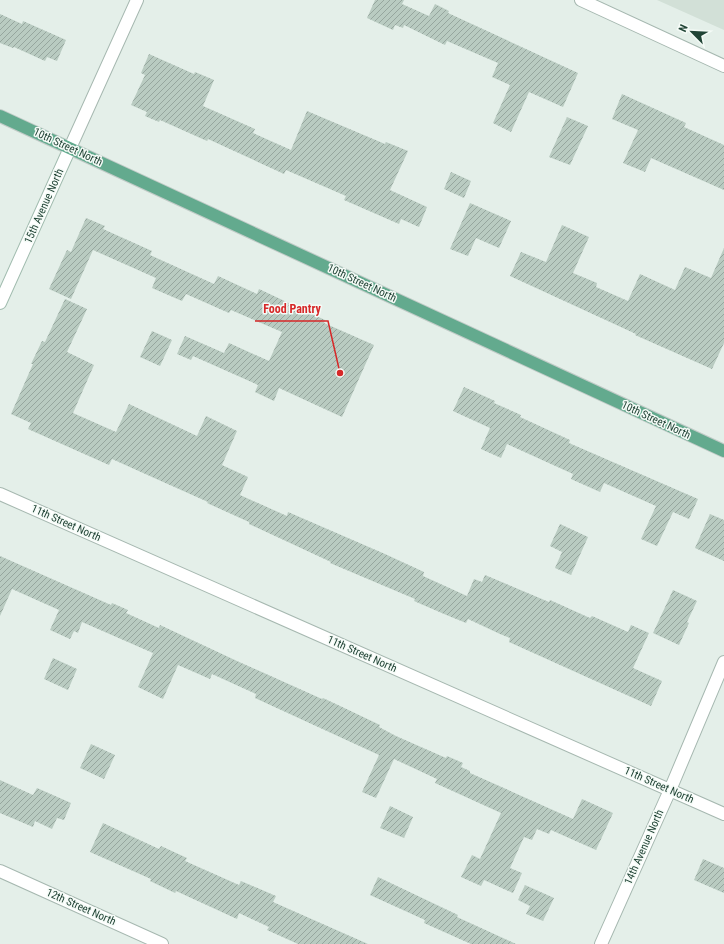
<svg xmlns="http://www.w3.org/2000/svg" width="724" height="944" font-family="'Roboto Condensed',sans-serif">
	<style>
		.built { fill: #d2e0d7 }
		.building { fill: url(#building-hatch) }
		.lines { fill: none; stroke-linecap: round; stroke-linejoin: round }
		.street-casing { stroke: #a6b8b0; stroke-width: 14 }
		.secondary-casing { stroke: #a1bcaf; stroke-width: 14 }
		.primary-casing { stroke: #c1cbc7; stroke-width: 14 }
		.street { stroke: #fff; stroke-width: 12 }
		.secondary { stroke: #fff; stroke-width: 12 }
		.primary { stroke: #63aa8e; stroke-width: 12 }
		.labels { text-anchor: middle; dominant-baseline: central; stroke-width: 3; stroke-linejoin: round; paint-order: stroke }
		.street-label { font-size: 11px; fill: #214436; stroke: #f5fbf7 }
		.leader { fill: none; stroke: #d62828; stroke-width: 1.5 }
		.callout-dot { fill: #d62828; stroke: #f5fbf7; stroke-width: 1.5 }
		.callout-label { font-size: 12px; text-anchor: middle; font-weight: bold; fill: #d62828; stroke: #f5fbf7; stroke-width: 3; stroke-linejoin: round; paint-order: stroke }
	</style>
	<defs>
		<pattern id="building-hatch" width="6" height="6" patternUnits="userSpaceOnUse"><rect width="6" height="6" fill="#b9cbc1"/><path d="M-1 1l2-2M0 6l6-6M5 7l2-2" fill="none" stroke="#96a69e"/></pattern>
	</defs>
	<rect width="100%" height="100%" fill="#e4efe9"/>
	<path class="built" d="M657 0H724V30Z"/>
	<path class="building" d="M375 0H404L402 4 429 16 435 4 449 11 448 13 578 73 563 107 529 92 511 132 493 123 510 85 492 77 498 63 447 41 445 45 404 25 403 28 395 25 393 30 367 18Z
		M0 14 22 24 23 21 66 40 57 61 47 57 45 61 14 47 13 48 0 43Z
		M149 54 194 74 195 72 214 80 203 106 255 129 253 133 291 150 307 111 385 144 386 142 408 151 390 190 427 207 419 227 401 219 399 224 344 200 346 196 286 170 284 174 208 139 207 141 160 120 159 122 145 116 147 112 131 105 145 75 141 73Z
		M622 94 686 123 684 127 724 145V190L651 158 645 172 623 163 638 130 612 119Z
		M567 117 588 126 570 165 549 157Z
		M451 172 471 181 464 198 444 189Z
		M470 203 511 221 499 248 476 238 468 256 450 249Z
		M86 218 105 226 103 229 152 251 150 255 214 284 218 276 257 294 259 289 325 320 324 323 374 345 342 417 279 388 274 401 255 392 258 385 193 356 191 360 177 354 185 336 224 353 229 343 269 361 282 332 231 310 229 313 186 294 182 301 152 288 156 278 93 250 71 299 49 289 67 250 71 252Z
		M562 225 589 237 573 273 597 283 596 287 628 301 640 274 675 290 685 267 711 278 724 248V343L712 369 635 335 636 334 510 276 521 252 546 262Z
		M65 299 87 309 67 352 94 365 73 413 116 432 129 404 197 436 206 416 237 431 222 465 248 477 240 495 287 516 288 512 385 554 424 572 423 576 467 596 474 579 482 582 485 575 549 602 550 600 590 618 592 616 628 632 631 625 649 633 633 668 662 681 651 706 509 642 510 638 500 634 468 619 466 623 444 614 414 601 415 599 330 563 331 562 249 524V522L207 503 208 502 152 477 112 459 109 465 28 429 31 423 11 414 33 364H31L42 341 45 342Z
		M152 331 172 340 160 366 140 357Z
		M464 387 495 401 494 403 521 415 520 417 570 440 569 443 698 499 689 519 673 512 657 546 641 539 656 506 604 483 600 492 571 479 573 474 507 444 501 458 481 449 490 428 453 411Z
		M710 514 724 520V561L695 548Z
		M560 524 588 537 571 575 555 568 562 552 550 546Z
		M0 556 111 605 112 603 128 610 126 613 159 628 160 625 237 661 322 699 323 698 338 705 380 725 379 727 396 736 446 758 447 756 463 763 461 767 470 771V773L573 819 582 799 613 813 596 850 551 830 549 834 537 829 532 840 524 837 510 868 522 873 513 893 484 880 481 886 461 877 472 855 480 859 501 813 435 783 437 779 394 759 376 798 362 792 379 755 255 698 256 694 212 674 210 679 178 665 163 699 138 687 153 653 82 622 78 633 74 631 70 639 50 630 59 610 12 589 0 616Z
		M673 590 697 601 687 622 689 623 679 645 653 633Z
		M53 658 77 669 68 690 44 679Z
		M91 744 115 755 104 779 80 768Z
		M0 780 33 795 37 788 71 803 64 820 57 818 52 829 35 821 33 827 0 813Z
		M390 806 413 817 404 838 380 828Z
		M103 823 159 849 161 846 187 858 185 861 239 885 241 881 276 896 273 902 368 944H298L267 930 269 927 239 913 237 919 176 891 175 893 150 881 151 879 90 852Z
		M703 859 724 868V893L694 880Z
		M378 877 458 915 457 917 516 944H471L424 923 425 920 370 895Z
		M525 885 554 898 543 921 526 914 530 906 518 900Z"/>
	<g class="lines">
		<defs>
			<path id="street" d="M581 0 724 66
				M70 148 137 0
				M0 494 724 814
				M0 871 162 944
				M601 944 670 790 724 662"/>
			<path id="secondary" d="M0 303 70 148"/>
			<path id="primary" d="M0 116 724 451"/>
		</defs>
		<use href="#street" class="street-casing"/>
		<use href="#secondary" class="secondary-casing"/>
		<use href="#primary" class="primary-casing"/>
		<use href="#street" class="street"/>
		<use href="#secondary" class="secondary"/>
		<use href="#primary" class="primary"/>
	</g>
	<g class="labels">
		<g class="street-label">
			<text transform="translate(68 147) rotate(25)">10th Street North</text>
			<text transform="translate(44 206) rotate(-66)">15th Avenue North</text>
			<text transform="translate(362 283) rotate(25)">10th Street North</text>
			<text transform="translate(656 420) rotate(25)">10th Street North</text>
			<text transform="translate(66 523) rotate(24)">11th Street North</text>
			<text transform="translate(362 654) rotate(24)">11th Street North</text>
			<text transform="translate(659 785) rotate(24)">11th Street North</text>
			<text transform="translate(644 847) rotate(-66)">14th Avenue North</text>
			<text transform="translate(81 907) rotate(24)">12th Street North</text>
		</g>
	</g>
	<path class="leader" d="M340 373L328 321H255"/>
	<circle class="callout-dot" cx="340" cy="373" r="4"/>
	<g class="callout-label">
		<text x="292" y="313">Food Pantry</text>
	</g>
	<g transform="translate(692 32) rotate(294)" stroke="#f5fbf7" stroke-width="3" paint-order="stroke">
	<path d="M0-3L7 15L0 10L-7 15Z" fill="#214436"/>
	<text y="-6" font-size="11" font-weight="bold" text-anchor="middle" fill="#214436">N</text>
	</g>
</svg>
